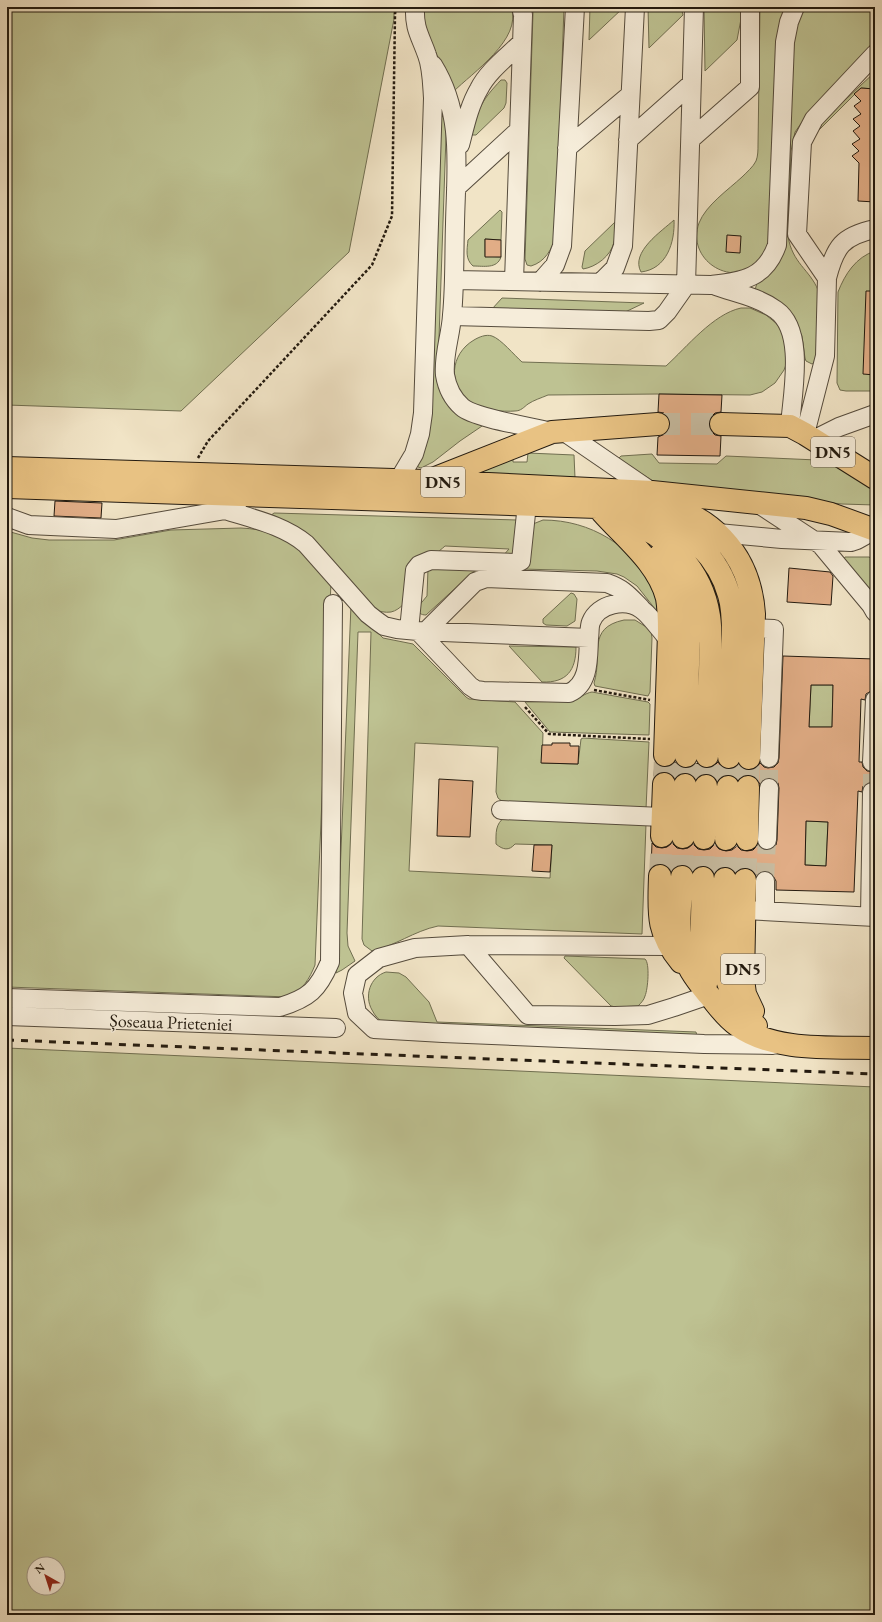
<svg xmlns="http://www.w3.org/2000/svg" width="882" height="1622" font-family="'EB Garamond',serif">
	<style>
		.green { fill: #bec292; stroke: #706e50; fill-rule: evenodd }
		.building { fill: #e1ad86; stroke: #231a0f; fill-rule: evenodd }
		.lines { fill: none; stroke-linecap: round; stroke-linejoin: round }
		.minor-tunnel { stroke: #c8bca1; stroke-width: 18; stroke-dasharray: 18 9; stroke-linecap: butt }
		.highway-tunnel { stroke: #c8bca1; stroke-width: 22; stroke-dasharray: 22 11; stroke-linecap: butt }
		.minor-casing { stroke: #564c3d; stroke-width: 20 }
		.highway-casing { stroke: #231a0f; stroke-width: 24 }
		.path { stroke: #231a0f; stroke-width: 2.5; stroke-dasharray: 3 2; stroke-linecap: butt }
		.minor { stroke: #f6edda; stroke-width: 18 }
		.highway { stroke: #e8c283; stroke-width: 22 }
		.rail { stroke: #231a0f; stroke-width: 3; stroke-dasharray: 7 7; stroke-linecap: butt }
		.labels { text-anchor: middle; dominant-baseline: central; stroke-width: 3; stroke-linejoin: round; paint-order: stroke }
		.shield { fill: #f6edda; stroke: #62594c; stroke-width: 1 }
		.shield-label { font-size: 17px; font-weight: bold; fill: #231a0f }
		.street-label { font-size: 18px; fill: #231a0f; stroke: #f6edda }
	</style>
	<rect width="100%" height="100%" fill="#f1e4c6"/>
	<filter id="stains"><feTurbulence type="fractalNoise" baseFrequency=".005" numOctaves="4"/><feColorMatrix values="0 0 0 0 .2 0 0 0 0 .09 0 0 0 0 .02 0 0 0 .5 -.17"/></filter>
	<radialGradient id="worn" r=".72"><stop offset=".6" stop-color="#630" stop-opacity="0"/><stop offset="1" stop-color="#630" stop-opacity=".3"/></radialGradient>
	<path class="green" d="M7 7H394V19L349 252 181 411 7 405Z
		M423 7H511C523 39 472 73 453 92L422 21Z
		M532 7H564L556 236C552 249 545 262 531 266L527 265 525 259 533 13Z
		M590 7H623V8L589 40Z
		M648 7H681L683 15 649 48Z
		M704 7H740L741 19 737 40 705 71Z
		M760 7H786L769 248C766 253 763 260 758 264 730 288 686 259 699 223 706 205 728 190 742 177 747 172 753 167 756 161 758 156 758 150 758 145Z
		M803 7H870C876 26 878 35 866 52L810 111 795 132 791 151 788 236C792 263 810 270 818 290 822 301 817 348 816 362L812 364 806 361 805 358 802 336 798 328 755 290 757 283 768 275 792 41Z
		M875 72V89L861 88 817 132 816 127Z
		M501 80H505L507 83 506 103 504 108 476 135H472L471 133C479 107 482 100 501 80Z
		M442 92 447 107 438 367C446 401 445 418 485 424L460 441 433 462 421 468 418 467 417 464 426 446 431 418Z
		M500 210 502 212 501 240 485 239V256L501 257C497 269 484 266 473 266 465 259 467 250 468 240Z
		M674 220C675 242 667 269 641 272 630 252 662 231 674 220Z
		M615 222 616 223C616 229 616 236 614 242 611 256 596 267 583 269L582 267 585 251Z
		M875 251V391H846L840 390 837 383 838 292C845 274 856 257 875 251Z
		M502 298 644 303 623 313 492 309Z
		M741 308H750L766 315 777 324 785 337 787 362 784 370 775 383 762 392 750 395 659 394 548 395C541 398 534 400 528 404 524 407 521 411 515 411 504 412 479 410 471 403 447 386 450 354 474 340 479 337 486 334 492 336 501 339 514 355 522 362L666 366C687 347 713 314 741 308Z
		M528 453 574 455 575 478 482 475 483 470 513 454V462H527Z
		M652 454 659 463 717 464 726 456 817 460 832 465 875 487V505L842 504 661 486 618 459 621 456Z
		M274 513 517 520 515 554 501 558 509 549 445 546C442 549 437 552 434 556 423 570 410 608 391 612 385 613 379 611 373 610L270 516Z
		M543 520C591 520 632 546 654 587 659 597 665 608 663 619L637 586 624 577 617 574 597 571 482 568 473 572 426 615C421 615 418 613 417 608L427 596 428 569 418 576C419 565 427 564 436 564L527 566 529 563 531 528 533 524Z
		M241 528C263 529 285 535 302 549 313 558 322 572 331 582L315 965C310 978 302 991 289 997L7 987V531L32 538 49 540H114L171 530Z
		M845 557H869L875 560V566L873 568 875 576V601L843 560Z
		M571 593 574 594 577 599 575 621 567 626 546 625 543 623V619Z
		M351 605 383 638 413 644 466 697 469 699 515 702 543 733 542 763 578 764 581 739 583 738 649 742 646 809 503 802 498 798 496 792 498 747 415 743 409 871 550 878 552 845 515 844C509 851 503 850 496 844 496 833 495 824 505 817L646 824 642 934 438 926C414 931 395 946 372 951L364 945 362 939 371 632H358L347 933 348 946 355 961 342 970 336 973Z
		M624 620H635L651 630 652 638 650 692 648 696 595 686 594 683C603 655 586 628 624 620Z
		M509 646 576 647C576 670 567 683 542 682Z
		M811 685H833L832 727H809Z
		M592 692 648 702 650 704 649 735 550 732 525 702 570 701C579 699 585 693 592 692Z
		M806 821 828 822 826 866 805 865Z
		M565 956 645 959C650 963 648 989 645 996 644 1000 641 1003 638 1006L616 1007 611 1006 564 958Z
		M386 972 399 973 406 977 429 1002 437 1022 696 1032 697 1036 385 1024C379 1020 375 1016 372 1010 364 996 370 977 386 972Z
		M7 1048 875 1087V1615H7ZM34 1564H58V1588H34Z"/>
	<path class="building" d="M861 88 875 89V202L858 201 859 163 852 156 859 151 852 144 860 139 853 131 860 126 853 119 861 114 854 106 861 101 854 94Z
		M727 235 741 236 740 253 726 252Z
		M485 239 501 240V257H485Z
		M866 291H875V375L863 374Z
		M659 394 722 395 721 412 715 413 710 418 709 423 710 430 715 435 721 436 720 456 657 455 658 437 665 434 669 429 670 423 668 417 664 413 658 412Z
		M55 501 102 503 101 518 54 516Z
		M789 568 830 572 833 576 831 605 787 602Z
		M783 656 875 659V690L871 691 866 694 865 700 861 699 859 762H862L863 767 867 771 875 772V782L867 783 863 786 862 792 858 791 854 892 776 890V881L771 872 765 871 760 872 756 875 752 870 746 868 739 869 735 872 731 868 725 867 719 868 714 873 710 868 704 866 697 867 693 871 689 866 683 865 676 866 671 871 667 866 661 864 654 865 651 868 652 843 656 847 662 848 667 847 672 843 677 848 683 849 688 848 693 844 698 849 704 850 710 849 715 844 719 849 726 851 732 850 737 846 741 850 747 851 753 850 758 845 762 849 767 850 772 849 776 845 777 840 779 788 778 783 775 779 770 778 764 779 760 784 754 776 748 775 742 776 738 780 734 776 728 775 722 776 717 781 713 776 707 774 701 775 696 779 691 774 685 773 680 774 675 778 670 773 664 772 659 773 654 776 655 762 659 766 665 767 671 766 675 762 679 766 685 768 692 767 697 763 701 767 707 768 713 767 718 762 722 767 728 769 735 768 739 765 743 769 749 770 755 769 760 763 764 767 768 768 774 767 778 763 779 758ZM811 685H833L832 727H809ZM806 821 828 822 826 866 805 865Z
		M552 743H570V746H579L578 764 541 763 542 745H552Z
		M439 779 473 781 470 837 437 836Z
		M534 845H552L550 872 532 871Z"/>
	<g class="lines">
		<path class="minor-tunnel" d="M769 788V758
			M872 792V762
			M765 881 767 840"/>
		<path class="highway-tunnel" d="M658 424H721
			M664 784 665 755
			M685 785 686 756
			M706 786 707 756
			M728 787 729 757
			M748 787 749 758
			M660 876 662 836
			M682 877 683 837
			M703 878 704 838
			M725 879 726 839
			M745 880 747 839"/>
		<defs>
			<path id="minor" d="M433 65C464 115 456 168 455 224 454 254 455 285 452 315 451 335 443 355 445 375 447 387 453 399 462 407 474 418 532 427 552 432
				M691 139 750 87V7
				M628 140 691 84
				M460 145C465 126 469 106 479 89 488 71 507 57 521 43
				M567 148 630 95
				M456 188 519 130
				M827 278C835 247 842 236 875 229
				M454 280 711 285C743 281 765 279 777 245L785 42 789 22 795 7
				M514 281 523 15 521 7
				M540 282 555 265 562 246 575 7
				M600 283 615 268 623 246 635 7
				M716 286C736 293 758 297 776 310 806 331 792 395 790 426
				M452 316 649 321 659 320 667 312 686 285 694 7
				M563 431 652 492
				M805 434 825 356 827 278 797 234 802 142 814 119 875 54
				M813 440 839 427 875 414
				M398 481 414 454 420 434 423 413 433 98C432 84 432 68 427 55 420 35 414 29 415 7
				M757 503 821 545 871 605 875 612
				M225 510C253 519 283 525 306 544L368 614 377 621 384 626 397 629 418 631 589 638C590 633 589 627 591 622 598 604 625 598 641 609 649 614 661 631 668 639
				M7 517 29 525 116 529 237 508
				M718 533 782 539 851 542 857 540 875 530
				M754 628 774 629 769 758
				M409 630 415 570 419 565 431 560 517 563 521 561 527 504
				M418 631 470 686 476 690 483 691 569 693C590 684 588 657 589 638
				M426 631 475 582 486 578 607 583C624 589 629 596 641 608
				M872 762 875 700
				M501 810 662 817
				M767 840 769 788
				M744 910 875 917
				M765 911V881
				M870 916 872 792
				M468 945 528 1015 615 1016 648 1015 674 1007 709 995
				M669 946 468 945 415 948 379 958 357 975 353 993 357 1013 374 1029 443 1033 704 1044 773 1045
				M7 998 280 1007C309 998 318 990 330 962L333 604
				M7 1016 336 1028"/>
			<path id="highway" d="M721 424 790 426 805 434 875 478
				M7 468 426 481 652 492 806 508 831 514 875 530
				M433 479 552 432 658 424
				M7 487 597 507C616 509 635 511 654 517 689 528 719 559 729 595 733 608 733 621 733 634L729 757
				M648 503C709 510 750 553 754 614L749 758
				M602 512C625 538 658 563 667 598 669 609 669 621 669 633L665 755
				M626 519C668 536 702 570 709 616 712 635 710 655 710 674 709 701 708 729 707 756
				M660 555C680 576 685 590 689 619L686 756
				M662 836 664 784
				M683 837 685 785
				M704 838 706 786
				M726 839 728 787
				M747 839 748 787
				M660 876C659 912 656 932 681 962
				M682 877C681 897 677 926 681 944 685 965 695 978 708 994 717 1004 725 1017 737 1025 774 1052 830 1047 875 1048
				M703 878 701 959 706 984
				M725 879C723 933 711 985 756 1026
				M745 880 743 979 745 994 753 1011"/>
		</defs>
		<use href="#minor" class="minor-casing"/>
		<use href="#highway" class="highway-casing"/>
		<path class="path" d="M198 458 208 441 372 265 392 216 395 14 396 7
			M594 690 650 700
			M525 707 549 734 650 739"/>
		<use href="#minor" class="minor"/>
		<use href="#highway" class="highway"/>
		<path class="rail" d="M7 1040 875 1074"/>
	</g>
	<g class="labels">
		<g class="shield">
			<rect x="811" y="437" width="44" height="30" rx="3"/>
			<rect x="421" y="467" width="44" height="30" rx="3"/>
			<rect x="721" y="954" width="44" height="30" rx="3"/>
		</g>
		<g class="shield-label">
			<text x="833" y="452">DN5</text>
			<text x="443" y="482">DN5</text>
			<text x="743" y="969">DN5</text>
		</g>
		<g class="street-label">
			<text transform="translate(171 1022) rotate(2)">Șoseaua Prieteniei</text>
		</g>
	</g>
	<rect width="882" height="1622" fill="none" stroke="#f1e4c6" stroke-width="24"/>
	<rect x="8" y="8" width="866" height="1606" fill="none" stroke="#231a0f" stroke-width="2"/>
	<rect x="12" y="12" width="858" height="1598" fill="none" stroke="#231a0f"/>
	<g transform="translate(46 1576) rotate(321)"><circle r="19" fill="#f6edda" stroke="#a29989"/>
	<path d="M0-3L7 15L0 10L-7 15Z" fill="#8f2418"/>
	<text y="-6" font-size="11" font-weight="bold" text-anchor="middle" fill="#231a0f">N</text>
	</g>
	<rect width="100%" height="100%" filter="url(#stains)"/>
	<rect width="100%" height="100%" fill="url(#worn)"/>
</svg>
